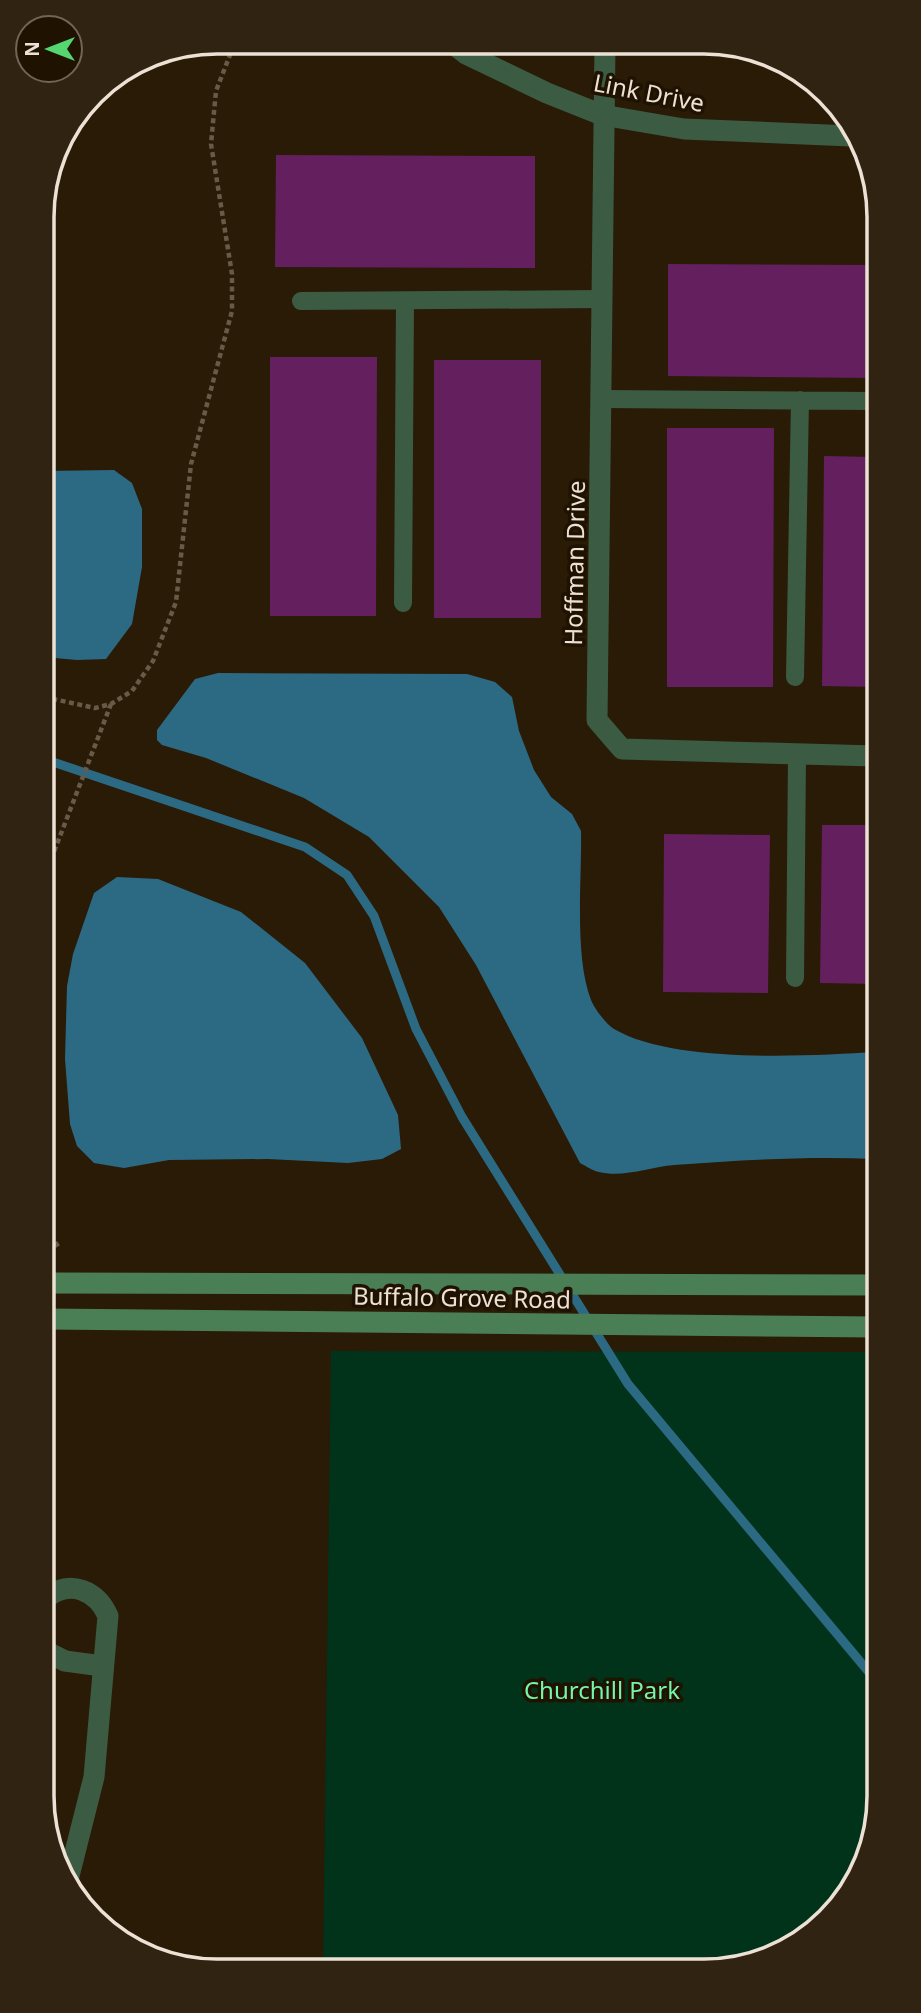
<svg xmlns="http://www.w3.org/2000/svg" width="921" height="2013" font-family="'Noto Sans',sans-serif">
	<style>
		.green { fill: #01321a }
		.water { fill: #2c6a84 }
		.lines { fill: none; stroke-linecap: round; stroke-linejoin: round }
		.stream { stroke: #2c6a84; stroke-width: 9 }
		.building { fill: #631f5e }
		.path { stroke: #685a48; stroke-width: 4.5; stroke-dasharray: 5 3.5; stroke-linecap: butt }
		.lane { stroke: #3b5c42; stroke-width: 18 }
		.street { stroke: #3b5c42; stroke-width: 21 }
		.secondary { stroke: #4a7f56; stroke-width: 21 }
		.labels { text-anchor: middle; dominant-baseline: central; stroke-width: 7; stroke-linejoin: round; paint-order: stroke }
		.street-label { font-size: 24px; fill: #ece1d4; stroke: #201200 }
		.park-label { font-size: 24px; fill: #74f5aa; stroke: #201200 }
		.rim { fill: none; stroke: #ece1d4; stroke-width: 3.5 }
	</style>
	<rect width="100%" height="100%" fill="#2a1b06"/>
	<path class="green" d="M331 1351 877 1352 879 1808 866 1863 836 1911 750 1965 323 1967Z"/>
	<path class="water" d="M114 470 132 483 142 509V567L132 624 106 659 77 660 44 657 43 471Z
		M218 673 467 674 495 682 512 697 519 731 534 770 551 797 572 814 581 831C582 881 574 956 591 1000 594 1008 606 1024 614 1029 674 1064 807 1056 876 1052V1159C808 1156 741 1160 674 1165 650 1167 623 1178 599 1172 593 1171 586 1166 580 1163L476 965 439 907 369 837 304 798 206 758 162 745 157 740V730L195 679Z
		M117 877 158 879 241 912 305 963 362 1038 398 1115 401 1149 382 1159 348 1163 268 1159 169 1160 124 1168 94 1163 77 1146 70 1124 65 1059 67 986 73 954 94 893Z"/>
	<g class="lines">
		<path class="stream" d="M44 759 305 847 347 875 374 916 416 1029 462 1117 628 1384 878 1683"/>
	</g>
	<path class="building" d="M276 155 535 156V268L275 267Z
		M668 264 873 265 874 378 668 376Z
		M270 357H377L376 616H270Z
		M434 360H541V618H434Z
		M667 428H774L773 687H667Z
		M824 456 874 457 875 687 822 686Z
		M822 825H875L876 984 820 983Z
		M664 834 770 835 768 993 663 992Z"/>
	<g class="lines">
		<path class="path" d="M44 697 95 708 111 704 132 691 153 661 176 602 191 464 232 311V274L211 144 216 91 235 42
			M45 875 111 704
			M46 1228 59 1248"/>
		<path class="lane" d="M301 301 603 299
			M603 399 874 401
			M403 603 405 301
			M795 677 800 400
			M795 978 797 754"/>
		<path class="street" d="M452 43 466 54 547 93 602 115 684 129 851 136
			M605 44 597 720 622 749 875 756
			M47 1597C71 1579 97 1591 108 1616L94 1777 69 1876
			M47 1652 65 1661 102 1666"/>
		<path class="secondary" d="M46 1283 877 1285
			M46 1319 877 1327"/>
	</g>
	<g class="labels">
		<g class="street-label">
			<text transform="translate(649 92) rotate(11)">Link Drive</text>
			<text transform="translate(574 563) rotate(-89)">Hoffman Drive</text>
			<text transform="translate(462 1297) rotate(1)">Buffalo Grove Road</text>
		</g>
		<g class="park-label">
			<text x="602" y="1689">Churchill Park</text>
		</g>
	</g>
	<path d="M0 0H921V2013H0ZM217 54H704A163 163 0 0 1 867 217V1796A163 163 0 0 1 704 1959H217A163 163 0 0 1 54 1796V217A163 163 0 0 1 217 54Z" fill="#302311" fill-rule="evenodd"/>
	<path class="rim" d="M217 54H704A163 163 0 0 1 867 217V1796A163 163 0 0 1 704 1959H217A163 163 0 0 1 54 1796V217A163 163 0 0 1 217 54Z"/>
	<g transform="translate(49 49) rotate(270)"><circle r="33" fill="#201200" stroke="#726555" stroke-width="2"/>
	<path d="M0-5L12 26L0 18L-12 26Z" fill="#55d671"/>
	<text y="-10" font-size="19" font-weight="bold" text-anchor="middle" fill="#ece1d4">N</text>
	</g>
</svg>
